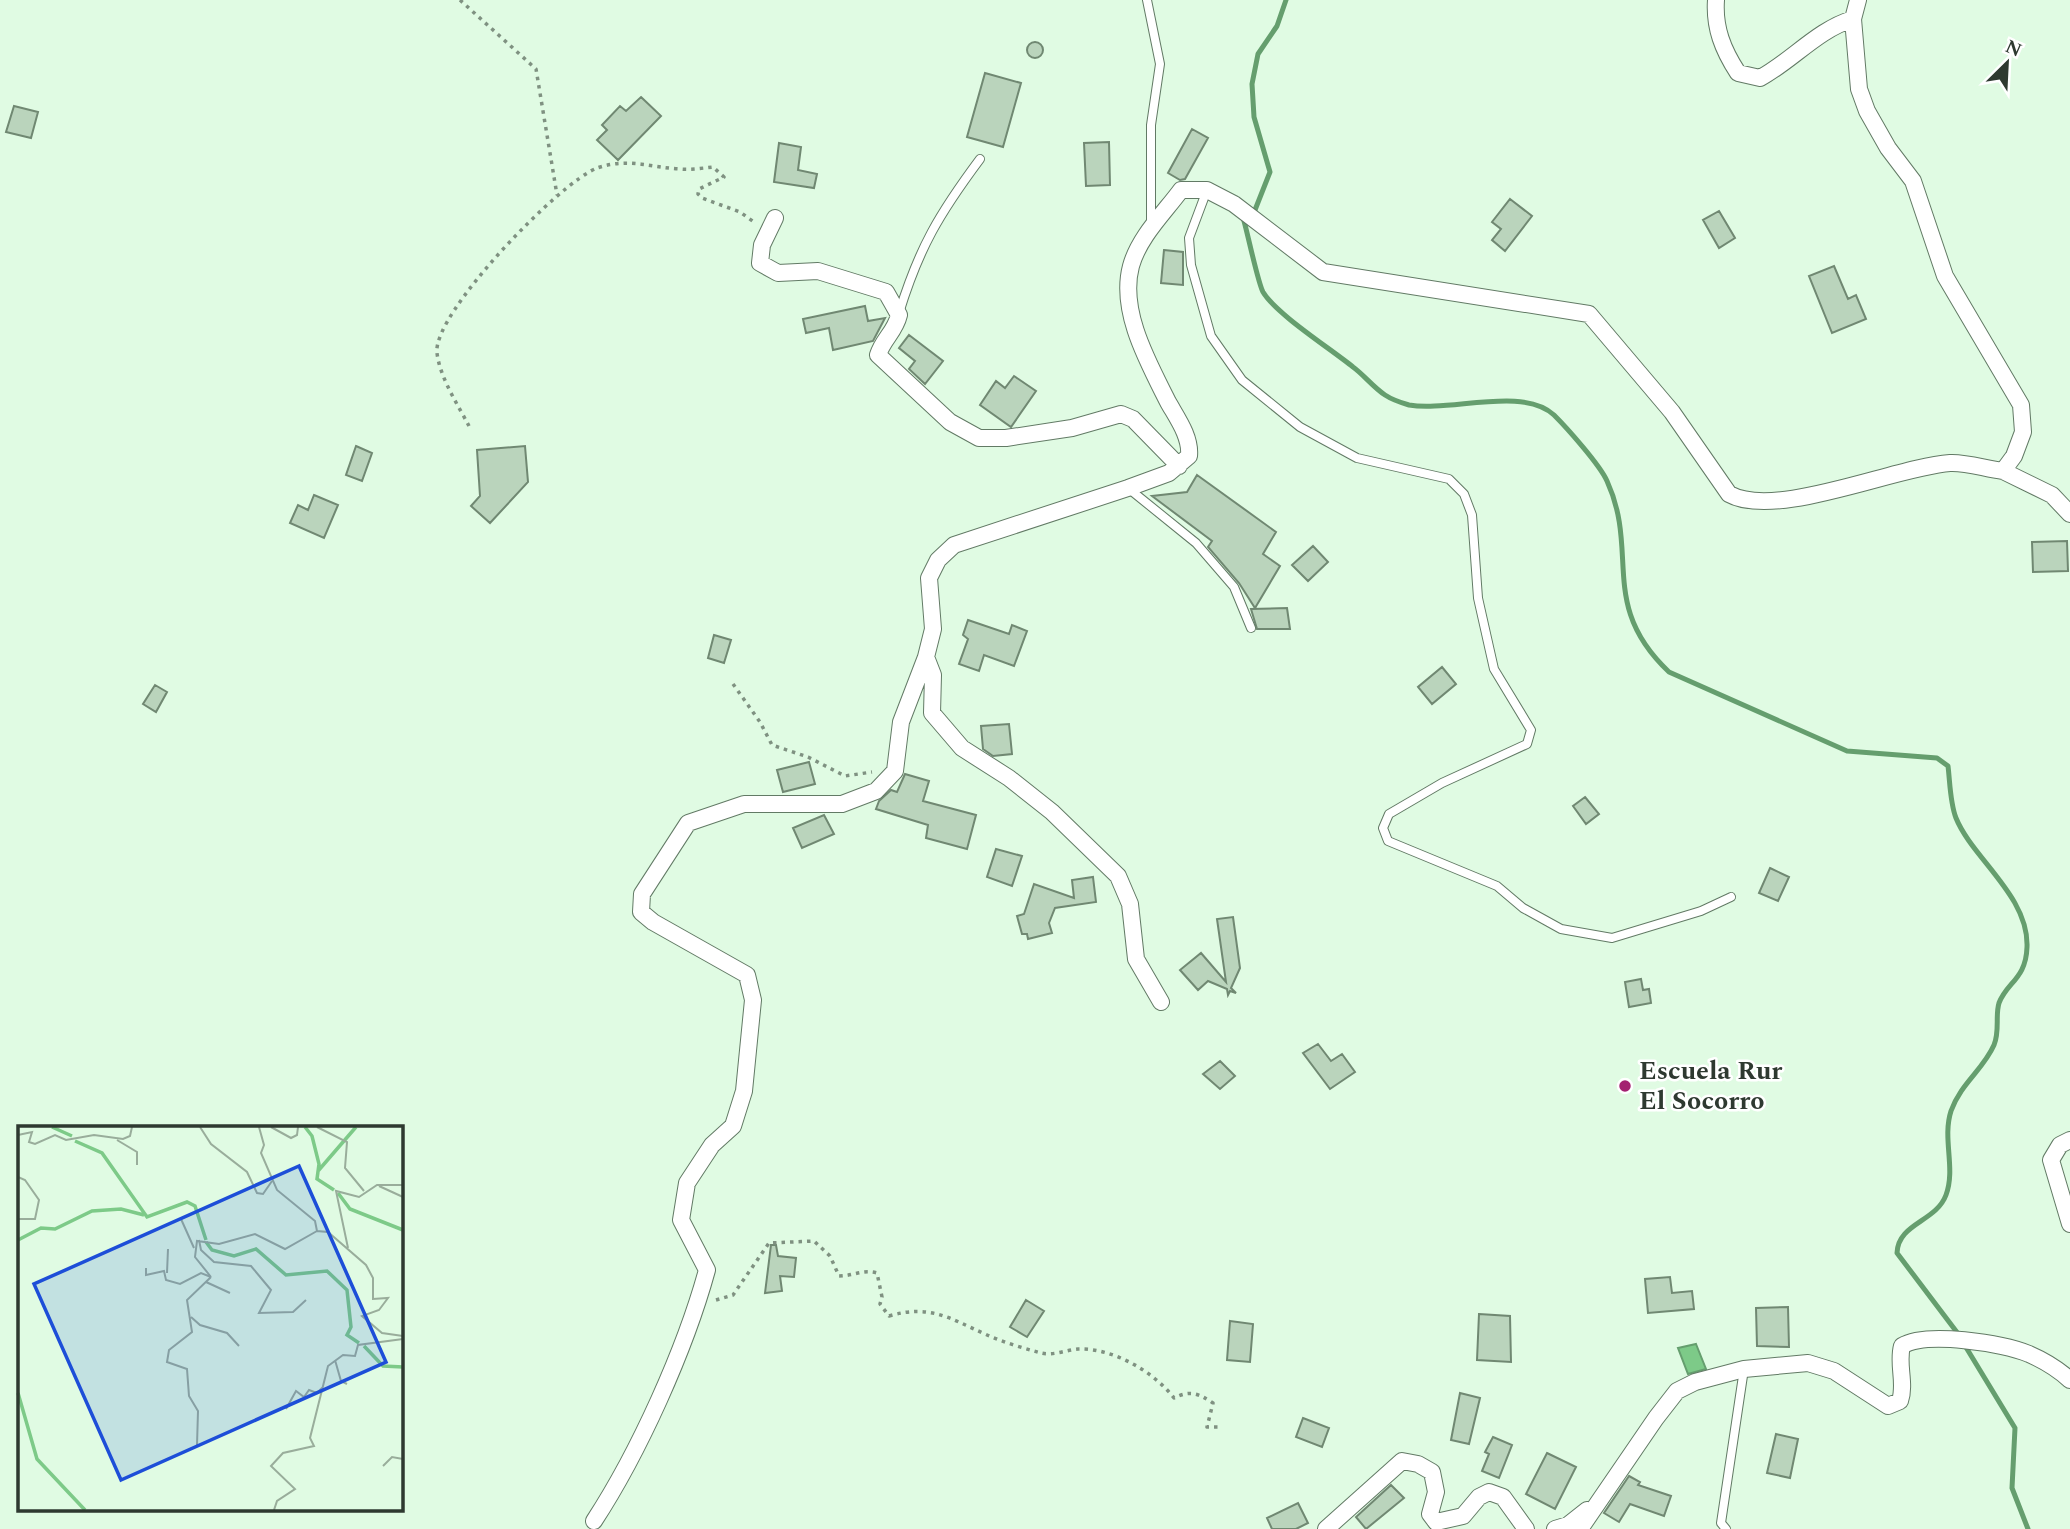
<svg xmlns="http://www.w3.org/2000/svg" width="2070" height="1529" font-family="Spectral,serif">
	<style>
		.water { fill: #7dca88; stroke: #659e6e; stroke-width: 2 }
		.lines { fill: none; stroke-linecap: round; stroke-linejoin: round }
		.stream { stroke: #659e6e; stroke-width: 5 }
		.building { fill: #bad4bc; stroke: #708872; stroke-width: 2 }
		.lane-casing { stroke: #627a65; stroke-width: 10 }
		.street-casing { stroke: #627a65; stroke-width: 18 }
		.path { stroke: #7f9181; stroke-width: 3.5; stroke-dasharray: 3.5 5; stroke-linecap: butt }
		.lane { stroke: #fff; stroke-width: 8 }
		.street { stroke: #fff; stroke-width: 16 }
		.poi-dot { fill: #a32170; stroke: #fff; stroke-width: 2.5 }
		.labels { text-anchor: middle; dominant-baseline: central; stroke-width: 5; stroke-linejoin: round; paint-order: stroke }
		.poi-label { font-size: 26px; font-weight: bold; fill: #2e3930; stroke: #fff; text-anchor: start }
		.inset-river { fill: none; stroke: #7dca88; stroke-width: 3.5 }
		.inset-road { fill: none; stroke: #99ad9b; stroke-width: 2 }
		.view { fill: #1d4ed8; fill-opacity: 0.15; stroke: #1d4ed8; stroke-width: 3.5 }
		.inset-edge { fill: none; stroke: #2e3930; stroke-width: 3.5 }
	</style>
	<rect width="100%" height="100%" fill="#e0fbe3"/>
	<path class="water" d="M1696 1344 1706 1369 1688 1374 1678 1348Z"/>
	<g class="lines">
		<path class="stream" d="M1255 210 1270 172 1254 117 1252 84 1258 54 1277 26 1286 0
			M1244 221C1248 235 1258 283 1263 292 1276 314 1331 349 1353 367 1364 375 1373 387 1385 395 1391 399 1402 403 1409 405 1450 412 1523 386 1554 415 1567 428 1600 465 1607 481 1640 553 1598 605 1669 672L1847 751 1937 758 1948 766C1950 782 1950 803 1956 818 1972 858 2029 896 2027 947 2026 979 2007 982 1999 1003 1995 1016 2000 1031 1994 1045 1983 1070 1961 1083 1951 1111 1942 1139 1956 1168 1946 1195 1936 1222 1898 1223 1897 1253L1959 1335
			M1964 1344 2015 1428 2012 1488 2028 1529"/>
	</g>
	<path class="building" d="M1027 50a8 8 0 1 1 16 0a8 8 0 1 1-16 0Z
		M985 73 1021 83 1003 147 967 137Z
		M641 97 661 116 618 160 597 140 607 130 602 125 620 106 626 111Z
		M14 106 38 112 31 138 6 132Z
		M1192 129 1208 138 1185 179 1180 180 1168 173Z
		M1109 142 1110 185 1086 186 1084 143Z
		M779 143 801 147 798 170 817 174 814 188 774 182Z
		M1510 199 1532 216 1505 251 1492 240 1501 229 1492 222Z
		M1719 211 1735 238 1719 248 1703 220Z
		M1164 250 1183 252V285L1161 283Z
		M1834 266 1848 299 1856 295 1866 319 1832 333 1809 276Z
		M865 306 868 321 885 318 873 341 833 350 829 328 806 333 803 319Z
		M909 335 943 361 925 384 909 369 915 361 899 348Z
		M1014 376 1036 391 1011 427 980 405 996 381 1005 388Z
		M356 446 372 453 362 481 346 475Z
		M525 446 528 482 490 523 471 506 480 496 477 450Z
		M1197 475 1276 532 1263 554 1280 566 1255 608 1239 583 1208 547 1212 541 1152 496 1187 492Z
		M314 495 338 505 324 538 290 523 298 505 308 510Z
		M2067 541 2068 571 2033 572 2032 542Z
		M1313 546 1328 562 1308 581 1292 565Z
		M1287 608 1290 629H1257L1251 609Z
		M968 620 1009 634 1012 625 1027 631 1014 666 984 655 979 671 959 664 968 639 963 635Z
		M714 635 731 640 724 663 708 658Z
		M1442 667 1456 684 1432 704 1418 687Z
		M155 685 167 692 156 712 143 704Z
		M1009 724 1012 754 993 756 983 749 981 726Z
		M809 762 815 784 783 792 777 770Z
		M905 774 929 781 923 801 976 815 967 849 926 838 928 825 876 809 879 801 891 790 897 792Z
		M1585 797 1599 814 1586 824 1573 806Z
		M824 815 834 834 802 848 793 828Z
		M996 849 1022 856 1012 886 987 877Z
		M1770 868 1789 877 1778 901 1759 893Z
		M1093 877 1096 902 1055 908 1049 923 1052 933 1028 939 1027 934H1022L1017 916 1024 914 1034 884 1074 898 1072 880Z
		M1233 917 1240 968 1231 988 1236 993 1230 991 1228 995 1227 989 1208 981 1198 990 1180 970 1201 953 1226 982 1217 919Z
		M1641 979 1643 990 1649 989 1651 1003 1629 1007 1625 982Z
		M1318 1044 1331 1061 1342 1054 1355 1072 1330 1089 1303 1053Z
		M1220 1061 1235 1076 1220 1089 1203 1074Z
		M771 1245H776L778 1256 796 1258 794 1277 780 1276 782 1291 765 1293Z
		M1670 1277 1672 1293 1692 1291 1694 1309 1648 1313 1645 1279Z
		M1026 1300 1044 1311 1027 1337 1010 1327Z
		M1788 1307 1789 1347 1757 1346 1756 1308Z
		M1479 1314 1510 1316 1511 1362 1477 1360Z
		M1230 1321 1253 1324 1250 1362 1227 1360Z
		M1460 1393 1480 1398 1469 1444 1451 1440Z
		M1303 1418 1329 1428 1322 1447 1296 1437Z
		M1776 1434 1798 1439 1790 1478 1767 1473Z
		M1493 1437 1512 1445 1499 1478 1482 1471 1489 1454 1485 1452Z
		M1547 1453 1576 1467 1555 1509 1526 1494Z
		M1629 1476 1640 1482 1638 1485 1671 1496 1664 1516 1630 1504 1619 1522 1604 1513Z
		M1391 1485 1404 1498 1366 1529 1356 1517Z
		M1298 1503 1308 1523 1296 1529H1272L1267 1518Z"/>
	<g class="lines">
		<defs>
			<path id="lane" d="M1147 0 1160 64 1151 125V226
				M1207 190 1189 238 1191 265 1211 336 1242 380 1300 427 1357 458 1449 479 1464 494 1472 515 1478 598 1494 669 1531 730 1527 744 1442 783 1389 814 1383 828 1388 841 1497 886 1523 908 1561 929 1612 938 1701 911 1731 897
				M899 313C919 248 939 214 980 159
				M1128 488 1196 543 1234 587 1251 628
				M1726 1529 1721 1523 1744 1369"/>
			<path id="street" d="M1716 0C1714 28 1723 50 1738 73L1760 78C1793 60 1817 30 1853 19
				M1858 0 1853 19 1859 89 1867 111 1888 148 1913 181 1945 276 2021 405 2023 432 2014 456 2003 471 2052 495 2070 514
				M775 218 762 245 760 263 778 273 818 271 886 292 899 315C895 332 883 339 878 355L950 422 979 438H1006L1072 428 1121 414 1133 419 1179 466
				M926 657 933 675 932 713 962 748 1009 778 1052 812 1118 876 1130 904 1136 959 1161 1002
				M2070 1140 2060 1145 2051 1160 2070 1224
				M594 1521C639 1452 685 1350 707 1270L681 1220 687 1183 712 1145 733 1126 744 1091 753 1000 747 975 653 922 641 912 642 894 688 823 744 804H842L876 791 895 771 901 722 926 657 933 629 929 578 938 560 954 545 1128 488 1169 473 1189 456C1191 437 1177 418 1168 402 1148 362 1119 311 1131 266 1139 237 1164 213 1181 190H1207L1234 204 1323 272 1589 314 1672 412 1729 494C1776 520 1895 467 1950 463 1966 462 1986 469 2003 471
				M1326 1529 1402 1461 1418 1464 1432 1472 1436 1492 1430 1514 1436 1522 1463 1516 1479 1497 1489 1492 1503 1497 1526 1529
				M1555 1529 1568 1525 1587 1510
				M1580 1529 1656 1418 1677 1391 1695 1382 1744 1369 1808 1363 1834 1371 1888 1406 1900 1401C1906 1383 1897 1364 1902 1346 1926 1331 2002 1343 2029 1354 2045 1361 2058 1369 2070 1380"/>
		</defs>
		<use href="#lane" class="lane-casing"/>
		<use href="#street" class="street-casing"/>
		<path class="path" d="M460 0 536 69 557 195
			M469 426C458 405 440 378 437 353 432 314 560 182 597 168 629 157 651 168 681 169 692 170 703 168 713 167L724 177 699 189 698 194 702 198 740 212 754 222
			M733 684 760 722 772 745 808 757 845 776 872 772
			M716 1300 733 1295 769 1243 814 1241 830 1256 839 1276C853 1276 863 1269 877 1273L882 1297 880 1304 889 1316C930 1304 949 1318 985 1334 1002 1342 1023 1348 1041 1353 1053 1356 1066 1350 1078 1349 1113 1348 1153 1371 1174 1398 1190 1390 1198 1393 1213 1403L1207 1427H1222"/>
		<use href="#lane" class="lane"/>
		<use href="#street" class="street"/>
	</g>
	<circle class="poi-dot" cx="1625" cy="1086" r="7"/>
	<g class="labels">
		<g class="poi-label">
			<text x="1639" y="1071">Escuela Rur<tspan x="1639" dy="30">El Socorro</tspan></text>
		</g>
	</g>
	<g transform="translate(18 1126)">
		<rect width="385" height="385" fill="#e0fbe3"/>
		<path class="inset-river" d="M34 1 54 10M287 1 294 10 301 38 299 53 316 64M57 15 84 27 129 91 169 76 177 80 188 114M300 45 338 1M320 67 332 83 385 104M0 114 23 102 37 103 74 85 103 83 126 89M188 116 194 124 216 130 238 123 268 149 309 145 329 164 333 201 329 209 341 217M346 220 365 240 385 241M0 267 19 333 67 384"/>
		<path class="inset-road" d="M182 1 193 18 229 46 239 67 245 68 254 55M241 1 246 19 243 27 259 64 297 95 299 105 310 106 348 139 355 152V173L370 172 361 184 344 190 364 207 385 210M253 1 273 12 279 9 280 1M299 1 329 16 327 42 346 65M0 9 14 6 11 16 17 18 37 9 48 14 76 9 105 13 112 10 114 1M99 14 119 26V39M0 51 7 54 21 74 17 93H0M361 60 385 71M163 93 176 122M181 114 183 124 196 136 233 140 253 164 241 187 275 186 288 174M330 122 318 65 341 71 359 59H385M128 142V149L146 145 148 154 162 158 183 147 193 151M149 147 150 123M193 151 177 131 179 115 201 118 237 108 267 123 299 105M188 156 212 167M173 191 182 199 209 207 221 220M317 234 323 255 329 258M268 283 278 265 286 271 291 264 299 267 305 261M179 319 180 285 171 270 169 243 149 236 151 224 174 206 169 174 193 151M365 340 374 331 385 333M256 384 259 375 277 363 253 340 265 327 296 320 292 312 310 240 325 229 337 230 340 219 385 213"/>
		<path class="view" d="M281 40 368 236 103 354 16 158Z"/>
		<rect width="385" height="385" class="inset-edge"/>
	</g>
	<g transform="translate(2007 63) rotate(24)" stroke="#ffffff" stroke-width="5" paint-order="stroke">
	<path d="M0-5L12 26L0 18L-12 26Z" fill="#2e3930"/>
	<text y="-10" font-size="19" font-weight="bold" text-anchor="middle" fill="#2e3930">N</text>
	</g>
</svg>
